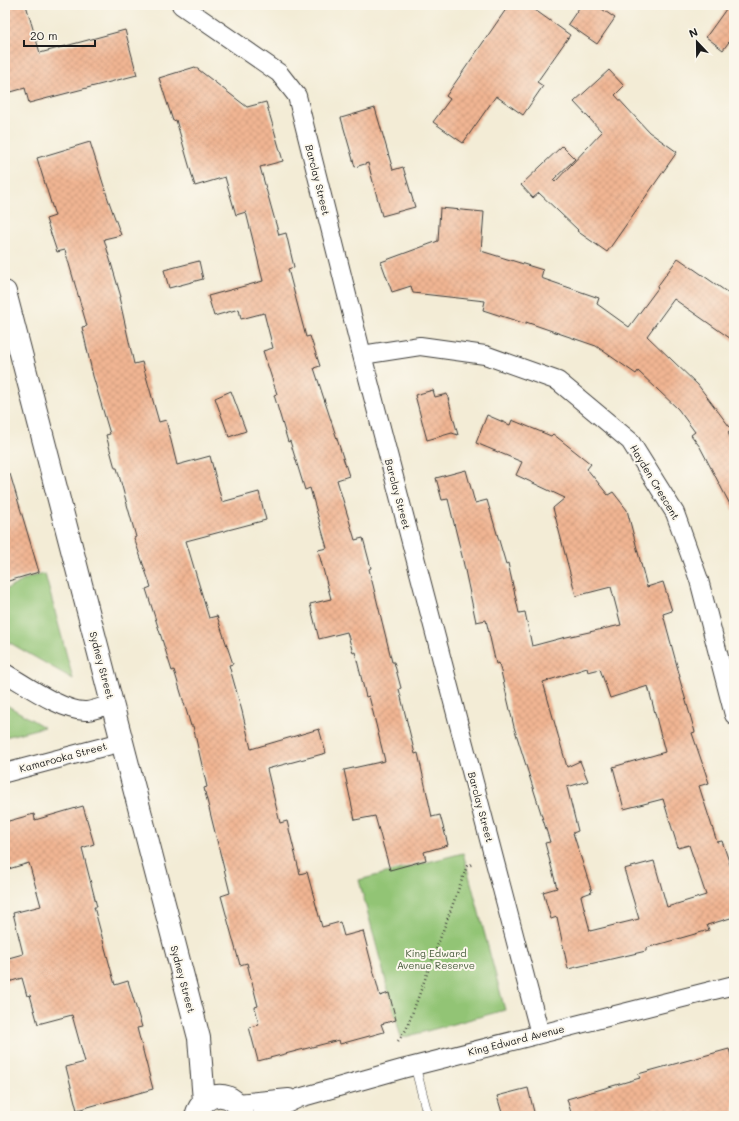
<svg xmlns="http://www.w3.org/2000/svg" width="739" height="1121" font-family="Mali,sans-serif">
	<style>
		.park { fill: #92c474; stroke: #577048 }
		.building { fill: url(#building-cross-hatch); fill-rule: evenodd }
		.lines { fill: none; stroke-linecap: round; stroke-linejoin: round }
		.service-casing { stroke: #3c3b38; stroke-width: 10 }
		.minor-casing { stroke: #3c3b38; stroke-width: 20 }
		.tertiary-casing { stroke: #3c3b38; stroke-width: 24 }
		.path { stroke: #3c3b38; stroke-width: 2.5; stroke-dasharray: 1 3; stroke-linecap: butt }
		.service { stroke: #fff; stroke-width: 9 }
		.minor { stroke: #fff; stroke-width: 18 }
		.tertiary { stroke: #fff; stroke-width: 22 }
		.labels { text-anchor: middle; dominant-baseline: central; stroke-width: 4; stroke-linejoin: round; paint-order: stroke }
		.street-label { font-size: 10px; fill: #1c1c1c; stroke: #fbf7ec }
		.park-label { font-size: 10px; fill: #4b5f3f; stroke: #fbf7ec }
	</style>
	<defs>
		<pattern id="building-cross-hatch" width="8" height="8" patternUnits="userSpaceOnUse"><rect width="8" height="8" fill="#f1b593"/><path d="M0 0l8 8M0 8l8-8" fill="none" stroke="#ce9b7e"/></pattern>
	</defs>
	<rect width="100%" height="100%" fill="#fbf7ec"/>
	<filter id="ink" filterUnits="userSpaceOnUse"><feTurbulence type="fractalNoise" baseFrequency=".025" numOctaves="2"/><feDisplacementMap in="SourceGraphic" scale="8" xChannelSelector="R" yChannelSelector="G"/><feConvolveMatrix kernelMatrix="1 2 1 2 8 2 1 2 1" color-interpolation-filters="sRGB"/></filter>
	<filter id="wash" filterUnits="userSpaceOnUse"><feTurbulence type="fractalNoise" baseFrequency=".012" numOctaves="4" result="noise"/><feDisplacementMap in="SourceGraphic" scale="16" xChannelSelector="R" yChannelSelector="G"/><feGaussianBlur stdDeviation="0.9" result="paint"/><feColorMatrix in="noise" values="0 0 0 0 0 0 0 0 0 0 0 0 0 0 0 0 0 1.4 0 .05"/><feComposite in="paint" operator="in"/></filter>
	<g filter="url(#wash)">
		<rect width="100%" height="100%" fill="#f3ecd6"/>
		<path class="park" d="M45 574 73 679 5 640V590L30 577Z
			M5 704 44 727 5 737Z
			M463 853 505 1010 401 1038 359 880Z"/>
		<g id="blocks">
			<path class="building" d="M5 5H26L40 53 125 30 137 75 29 103 25 88 11 92 5 70Z
				M509 5H528L570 35 537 82 543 86 523 115 496 96 463 143 433 122 450 99 446 96Z
				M581 5H596L615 18 597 44 568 24Z
				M729 5H734V35L723 50 706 37Z
				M195 67 247 107 266 102 283 161 260 167 279 235 286 233 294 267 288 269 306 337 310 336 320 366 314 368 349 476 337 480 355 540 363 538 371 568 369 569 392 662H394L401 688 399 689 415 754 418 753 432 817 440 815 448 845 424 852 426 860 390 870 375 816 355 820 344 770 385 761 369 696 366 697 355 652 353 653 347 632 319 639 310 604 331 599 318 550 327 548 310 488 305 490 290 441 288 442 274 395 277 394 263 351 273 348 264 313 241 319 239 309 214 316 208 296 263 281 246 212 236 215 225 177 195 186 176 120 173 121 159 78Z
				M609 70 624 86 615 95 649 132 677 152 607 252 577 231 578 230 539 193 533 198 521 185 562 146 575 159 553 180 555 182 602 132 574 102Z
				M375 108 393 170 403 167 415 207 382 216 368 163 355 167 341 118Z
				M90 142 108 199 121 235 104 239 121 297H119L134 364 142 362 159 422 166 420 177 465 210 456 222 502 259 492 266 520 186 541 209 618 217 616 233 664 229 665 242 711 251 749 319 729 326 753 267 769 280 823 287 821 300 874 307 872 322 927 340 922 344 936 363 931 380 996 389 993 396 1020 381 1024 384 1032 340 1044 339 1040 258 1061 249 1027 259 1025 255 1007 258 1006 247 963 240 965 221 896 230 893 204 788 207 787 193 726H191L174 670 172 671 146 589 151 587 134 538 136 537 117 468H115L106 435 110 434 93 376 82 327 87 326 65 250 57 252 46 219 55 216 37 158Z
				M440 208 484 212 481 251 543 270 541 278 599 298 597 304 629 327 658 288 657 287 678 258 734 297V341L674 299 647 336 698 385 732 430 728 433 734 444V512L700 447 691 435 695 432 678 409 638 371 636 374 596 346 526 322V324L483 310 485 301 413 293 411 286 392 292 381 262 438 241Z
				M199 261 203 279 169 288 164 270Z
				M433 390 435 397 447 394 458 435 452 433 427 440 415 395Z
				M231 391 246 431 229 437 215 398Z
				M487 415 510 425 512 420 551 436 553 434 591 464 587 469 608 495 613 492 627 510 647 587 663 582 672 611 663 614 680 677H679L695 732 692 733 709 783 699 786 717 842 722 841 734 876V917L707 925 709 930 646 948V951L568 969 557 917 551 919 543 892 557 888 545 843 550 842 514 727 499 663 496 664 486 620 476 622 462 556 448 499 442 500 436 478 466 470 475 503 487 500 506 564 508 563 519 613 525 612 532 646 562 638 621 625 611 587 576 596 553 508 565 498 516 475 522 462 476 443ZM587 668 588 672 600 669 610 698 648 686 665 752 613 767 624 809 663 799 678 848 689 845 706 895 667 907 654 861 624 869 639 919 590 931 581 896 592 892 573 833 578 831 567 787 588 781 580 761 567 767 543 682Z
				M10 474 39 572 5 582V475Z
				M83 806 94 844 82 848 97 907H94L115 985 128 981 142 1027 137 1028 153 1089 77 1110 66 1067 85 1062 72 1015 38 1024 30 995 27 996 22 978 5 983V959L23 954 13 913 41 906 29 863 5 870V822L34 814 35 820Z
				M729 1049 734 1065V1116H572L567 1099 640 1078 638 1074Z
				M528 1088 535 1116H503L497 1096Z"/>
		</g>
	</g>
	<g filter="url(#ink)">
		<use href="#blocks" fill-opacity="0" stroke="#3c3b38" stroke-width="1"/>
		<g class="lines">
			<defs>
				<path id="service" d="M415 1066 428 1116"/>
				<path id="minor" d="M181 5 279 73 297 96 362 355 540 1034
					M362 355 420 346 485 355 558 381 630 441 675 513 699 580 734 715
					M5 673C24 684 65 713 87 711 95 710 104 706 112 704
					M5 773 122 742
					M237 1103 289 1098
					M261 1116 299 1098 402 1069 734 985"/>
				<path id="tertiary" d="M5 292 199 1038 204 1101
					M196 1116C203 1089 236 1089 243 1116"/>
			</defs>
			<use href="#service" class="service-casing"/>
			<use href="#minor" class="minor-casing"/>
			<use href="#tertiary" class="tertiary-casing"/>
			<path class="path" d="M398 1041 406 1030 467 866 474 864"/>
			<use href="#service" class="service"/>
			<use href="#minor" class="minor"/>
			<use href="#tertiary" class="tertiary"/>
		</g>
	</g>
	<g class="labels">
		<g class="street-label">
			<text transform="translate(318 180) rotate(76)">Barclay Street</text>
			<text transform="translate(655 482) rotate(59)">Hayden Crescent</text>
			<text transform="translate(398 494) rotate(75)">Barclay Street</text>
			<text transform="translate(102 665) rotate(75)">Sydney Street</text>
			<text transform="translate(63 757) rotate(-15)">Kamarooka Street</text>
			<text transform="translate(481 807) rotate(75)">Barclay Street</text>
			<text transform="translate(183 979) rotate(75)">Sydney Street</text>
			<text transform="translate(516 1040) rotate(-14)">King Edward Avenue</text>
		</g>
		<g class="park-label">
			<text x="436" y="953">King Edward<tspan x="436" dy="12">Avenue Reserve</tspan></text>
		</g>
	</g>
	<rect width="739" height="1121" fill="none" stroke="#fbf7ec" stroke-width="20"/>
	<g transform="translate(697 42) rotate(338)" stroke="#fbf7ec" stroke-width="3" paint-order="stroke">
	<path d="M0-3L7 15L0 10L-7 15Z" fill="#1c1c1c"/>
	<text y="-6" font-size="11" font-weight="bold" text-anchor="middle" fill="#1c1c1c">N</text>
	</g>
	<path d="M24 40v6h71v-6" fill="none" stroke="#1c1c1c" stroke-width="2"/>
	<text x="30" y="40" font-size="12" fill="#1c1c1c" stroke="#fbf7ec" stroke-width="3" paint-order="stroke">20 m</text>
</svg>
